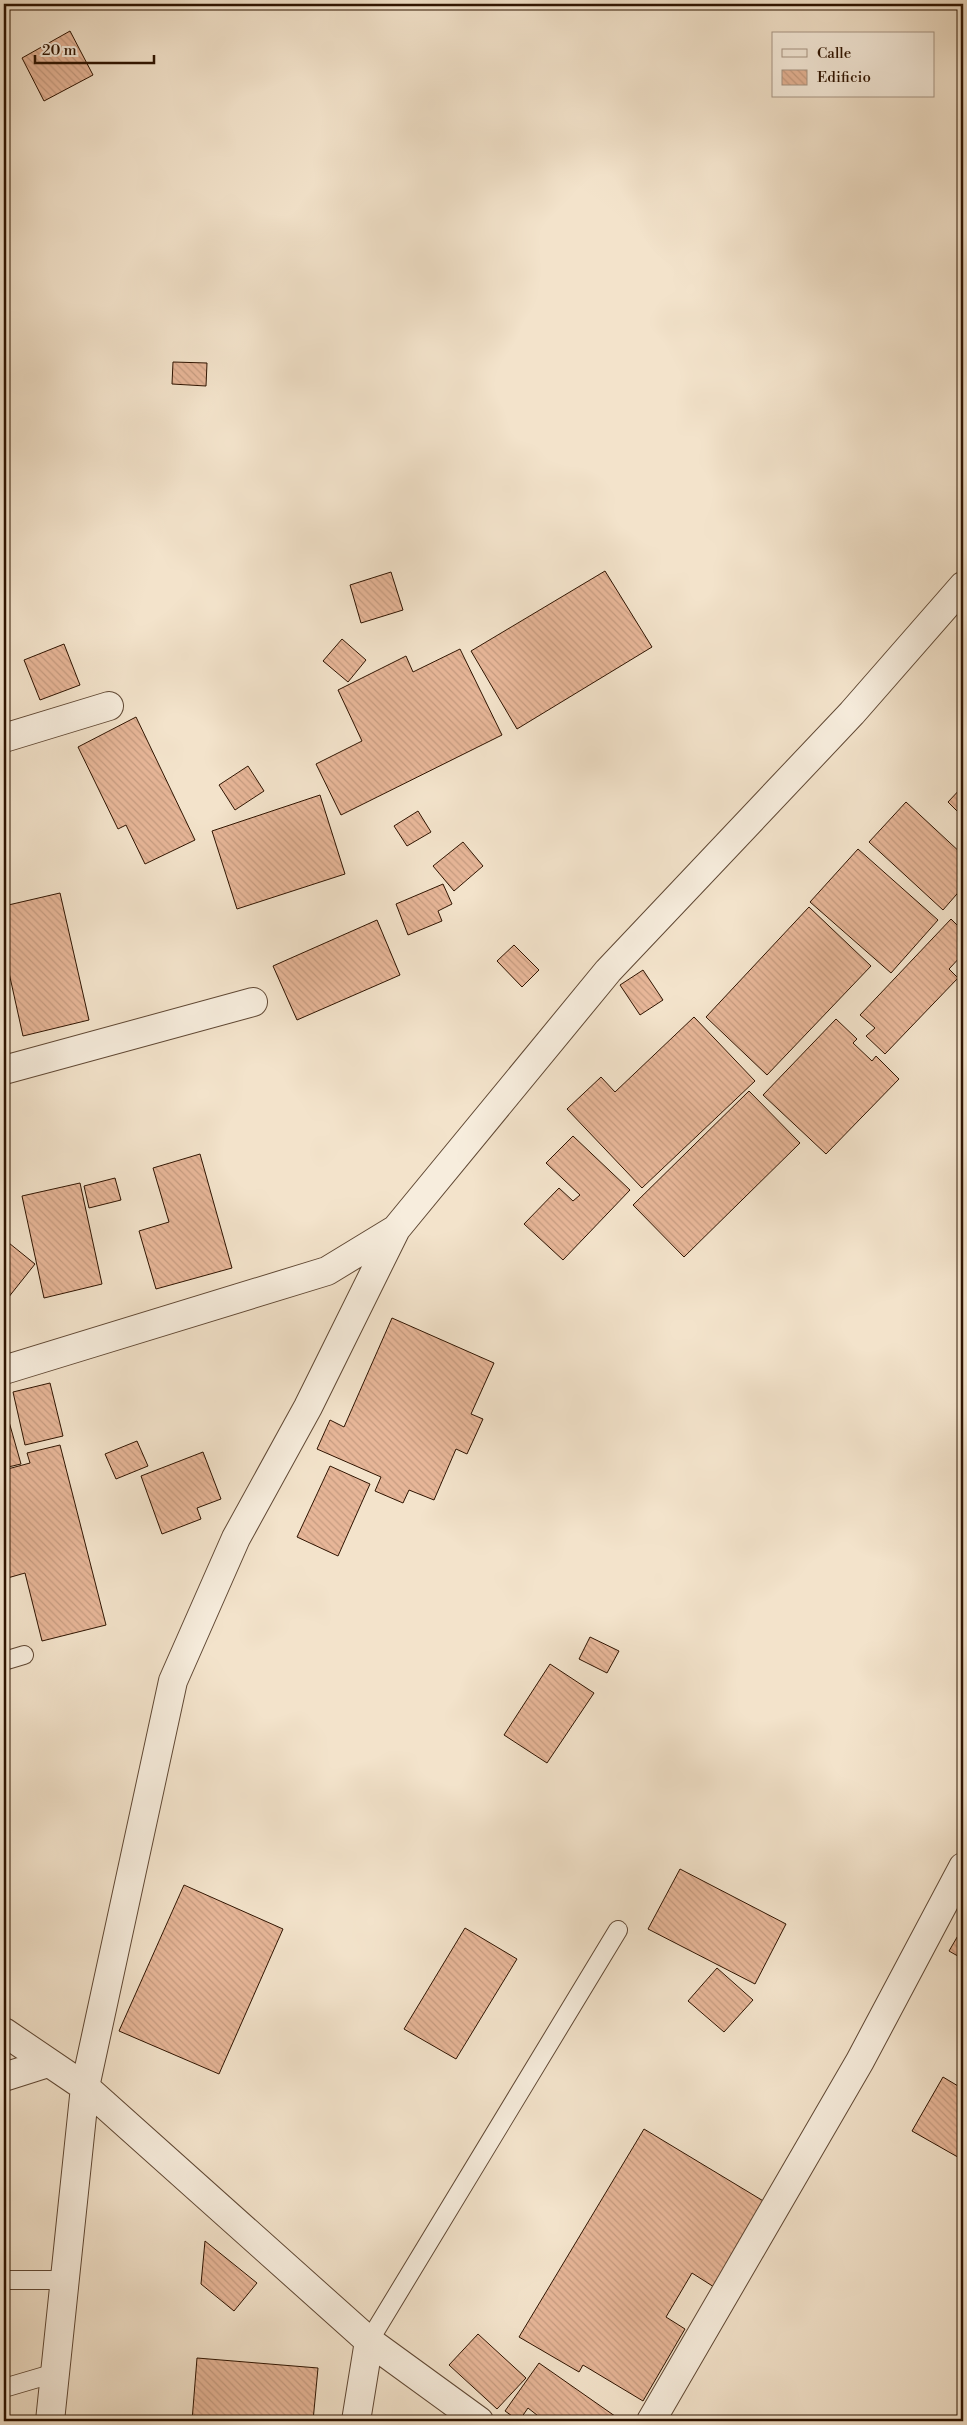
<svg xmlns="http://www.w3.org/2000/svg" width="967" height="2425" font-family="'Libre Bodoni',serif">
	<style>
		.building { fill: url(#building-back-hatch); stroke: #2f1401 }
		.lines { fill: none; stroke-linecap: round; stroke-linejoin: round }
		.service-casing { stroke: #604834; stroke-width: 20 }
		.minor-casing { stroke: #604834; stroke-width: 30 }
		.service { stroke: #f7eddd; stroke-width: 18 }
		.minor { stroke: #f7eddd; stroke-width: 28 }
	</style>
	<defs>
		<pattern id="building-back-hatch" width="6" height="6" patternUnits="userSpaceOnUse" patternTransform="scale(1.25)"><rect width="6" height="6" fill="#e7b698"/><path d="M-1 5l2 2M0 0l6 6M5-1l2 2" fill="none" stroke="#c69c81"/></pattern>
	</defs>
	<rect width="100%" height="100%" fill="#f3e3cb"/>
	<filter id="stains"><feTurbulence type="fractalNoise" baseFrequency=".004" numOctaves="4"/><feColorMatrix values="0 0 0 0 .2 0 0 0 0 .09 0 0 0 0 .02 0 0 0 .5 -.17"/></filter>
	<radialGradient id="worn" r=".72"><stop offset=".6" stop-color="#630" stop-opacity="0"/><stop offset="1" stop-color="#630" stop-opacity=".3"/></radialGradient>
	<path class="building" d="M70 31 93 75 44 101 22 58Z
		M173 362 207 363 206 386 172 384Z
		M605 571 652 647 517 729 471 651Z
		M391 572 403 610 361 623 350 585Z
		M342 639 366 660 348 682 323 661Z
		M64 644 80 685 40 700 24 660Z
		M460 649 502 735 341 815 316 764 362 741 338 690 406 656 413 672Z
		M136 717 195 840 145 864 126 825 118 829 78 747Z
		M248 766 264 791 235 810 219 785Z
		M963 786V817L948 802Z
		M320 795 345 874 237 909 212 831Z
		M906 802 963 855V887L943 910 869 842Z
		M418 811 431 832 407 846 394 826Z
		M463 842 483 866 454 891 433 866Z
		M858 849 938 920 891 973 810 902Z
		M443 884 452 904 438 911 442 921 408 935 396 904Z
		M60 893 89 1020 23 1036 4 950V906Z
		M809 907 871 966 767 1075 706 1017Z
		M951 919 963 931V954L949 969 958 978 885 1054 866 1036 875 1028 860 1015Z
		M377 920 400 975 297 1020 273 966Z
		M514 945 539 970 522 987 497 961Z
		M643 970 663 1000 640 1015 620 985Z
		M694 1017 755 1081 642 1188 567 1109 601 1077 615 1092Z
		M836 1019 857 1039 853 1043 872 1061 876 1056 899 1079 826 1154 763 1095Z
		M749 1091 800 1143 684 1257 633 1205Z
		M573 1136 630 1190 563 1260 524 1224 559 1188 573 1201 580 1195 546 1163Z
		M200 1154 232 1268 156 1289 139 1231 169 1222 153 1168Z
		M115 1178 121 1200 89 1208 84 1186Z
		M80 1183 102 1284 44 1298 22 1196Z
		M4 1239 35 1264 4 1303Z
		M392 1318 494 1363 471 1414 483 1419 467 1454 456 1449 434 1500 409 1490 403 1503 375 1491 381 1477 317 1449 330 1420 344 1427Z
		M50 1383 63 1436 25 1445 13 1392Z
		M4 1404 21 1464 4 1468Z
		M137 1441 148 1466 116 1479 105 1454Z
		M60 1445 106 1625 42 1641 25 1573 4 1579V1470L30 1463 27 1453Z
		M203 1452 221 1499 197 1508 201 1519 162 1534 141 1476Z
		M330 1466 370 1484 338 1556 297 1537Z
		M590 1637 619 1651 607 1673 579 1659Z
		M550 1664 594 1693 547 1763 504 1735Z
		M680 1869 786 1924 755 1984 648 1929Z
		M184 1885 283 1929 219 2074 119 2031Z
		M963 1927V1959L949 1951Z
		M465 1928 517 1959 456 2059 404 2029Z
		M717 1968 753 2000 724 2032 688 2001Z
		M943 2077 963 2089V2160L912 2131Z
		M644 2129 765 2202 714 2287 692 2273 666 2317 685 2329 643 2401 583 2365 579 2372 519 2337Z
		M205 2241 257 2283 234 2311 201 2284Z
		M478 2334 526 2378 497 2409 449 2365Z
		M197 2358 318 2368 313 2421H192Z
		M539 2363 622 2421H540L542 2419 528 2408 519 2421 505 2411Z"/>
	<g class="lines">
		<defs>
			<path id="service" d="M4 1661 24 1655
				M4 2280H65
				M369 2341 618 1930
				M4 2388 55 2373"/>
			<path id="minor" d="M4 738 109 706
				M4 1070 253 1002
				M4 1370 327 1271 396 1229 608 971 852 713 963 586
				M4 2032 85 2087 369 2341 479 2421
				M4 2077 48 2063
				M50 2421 85 2087 173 1681 236 1538 308 1407 396 1229
				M356 2421 369 2341
				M651 2421 860 2061 963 1867"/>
		</defs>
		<use href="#service" class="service-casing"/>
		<use href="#minor" class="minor-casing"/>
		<use href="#service" class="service"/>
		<use href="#minor" class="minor"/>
	</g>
	<rect width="967" height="2425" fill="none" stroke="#f3e3cb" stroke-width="20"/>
	<rect x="5" y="5" width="957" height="2415" fill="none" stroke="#2f1401" stroke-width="2.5"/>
	<rect x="10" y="10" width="947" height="2405" fill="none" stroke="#2f1401"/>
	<rect x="772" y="32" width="162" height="65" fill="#f7eddd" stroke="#a79685"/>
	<rect x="782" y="49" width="25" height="8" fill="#f7eddd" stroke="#a79685"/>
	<text x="817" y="58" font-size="15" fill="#2f1401">Calle</text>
	<rect x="782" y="70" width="25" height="15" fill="url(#building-back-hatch)" stroke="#a79685"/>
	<text x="817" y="82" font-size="15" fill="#2f1401">Edificio</text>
	<path d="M35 55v8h119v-8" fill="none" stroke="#2f1401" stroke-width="2.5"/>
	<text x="42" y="55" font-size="15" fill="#2f1401" stroke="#f7eddd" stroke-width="4" paint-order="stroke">20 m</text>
	<rect width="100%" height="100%" filter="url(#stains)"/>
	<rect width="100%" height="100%" fill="url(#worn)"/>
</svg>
